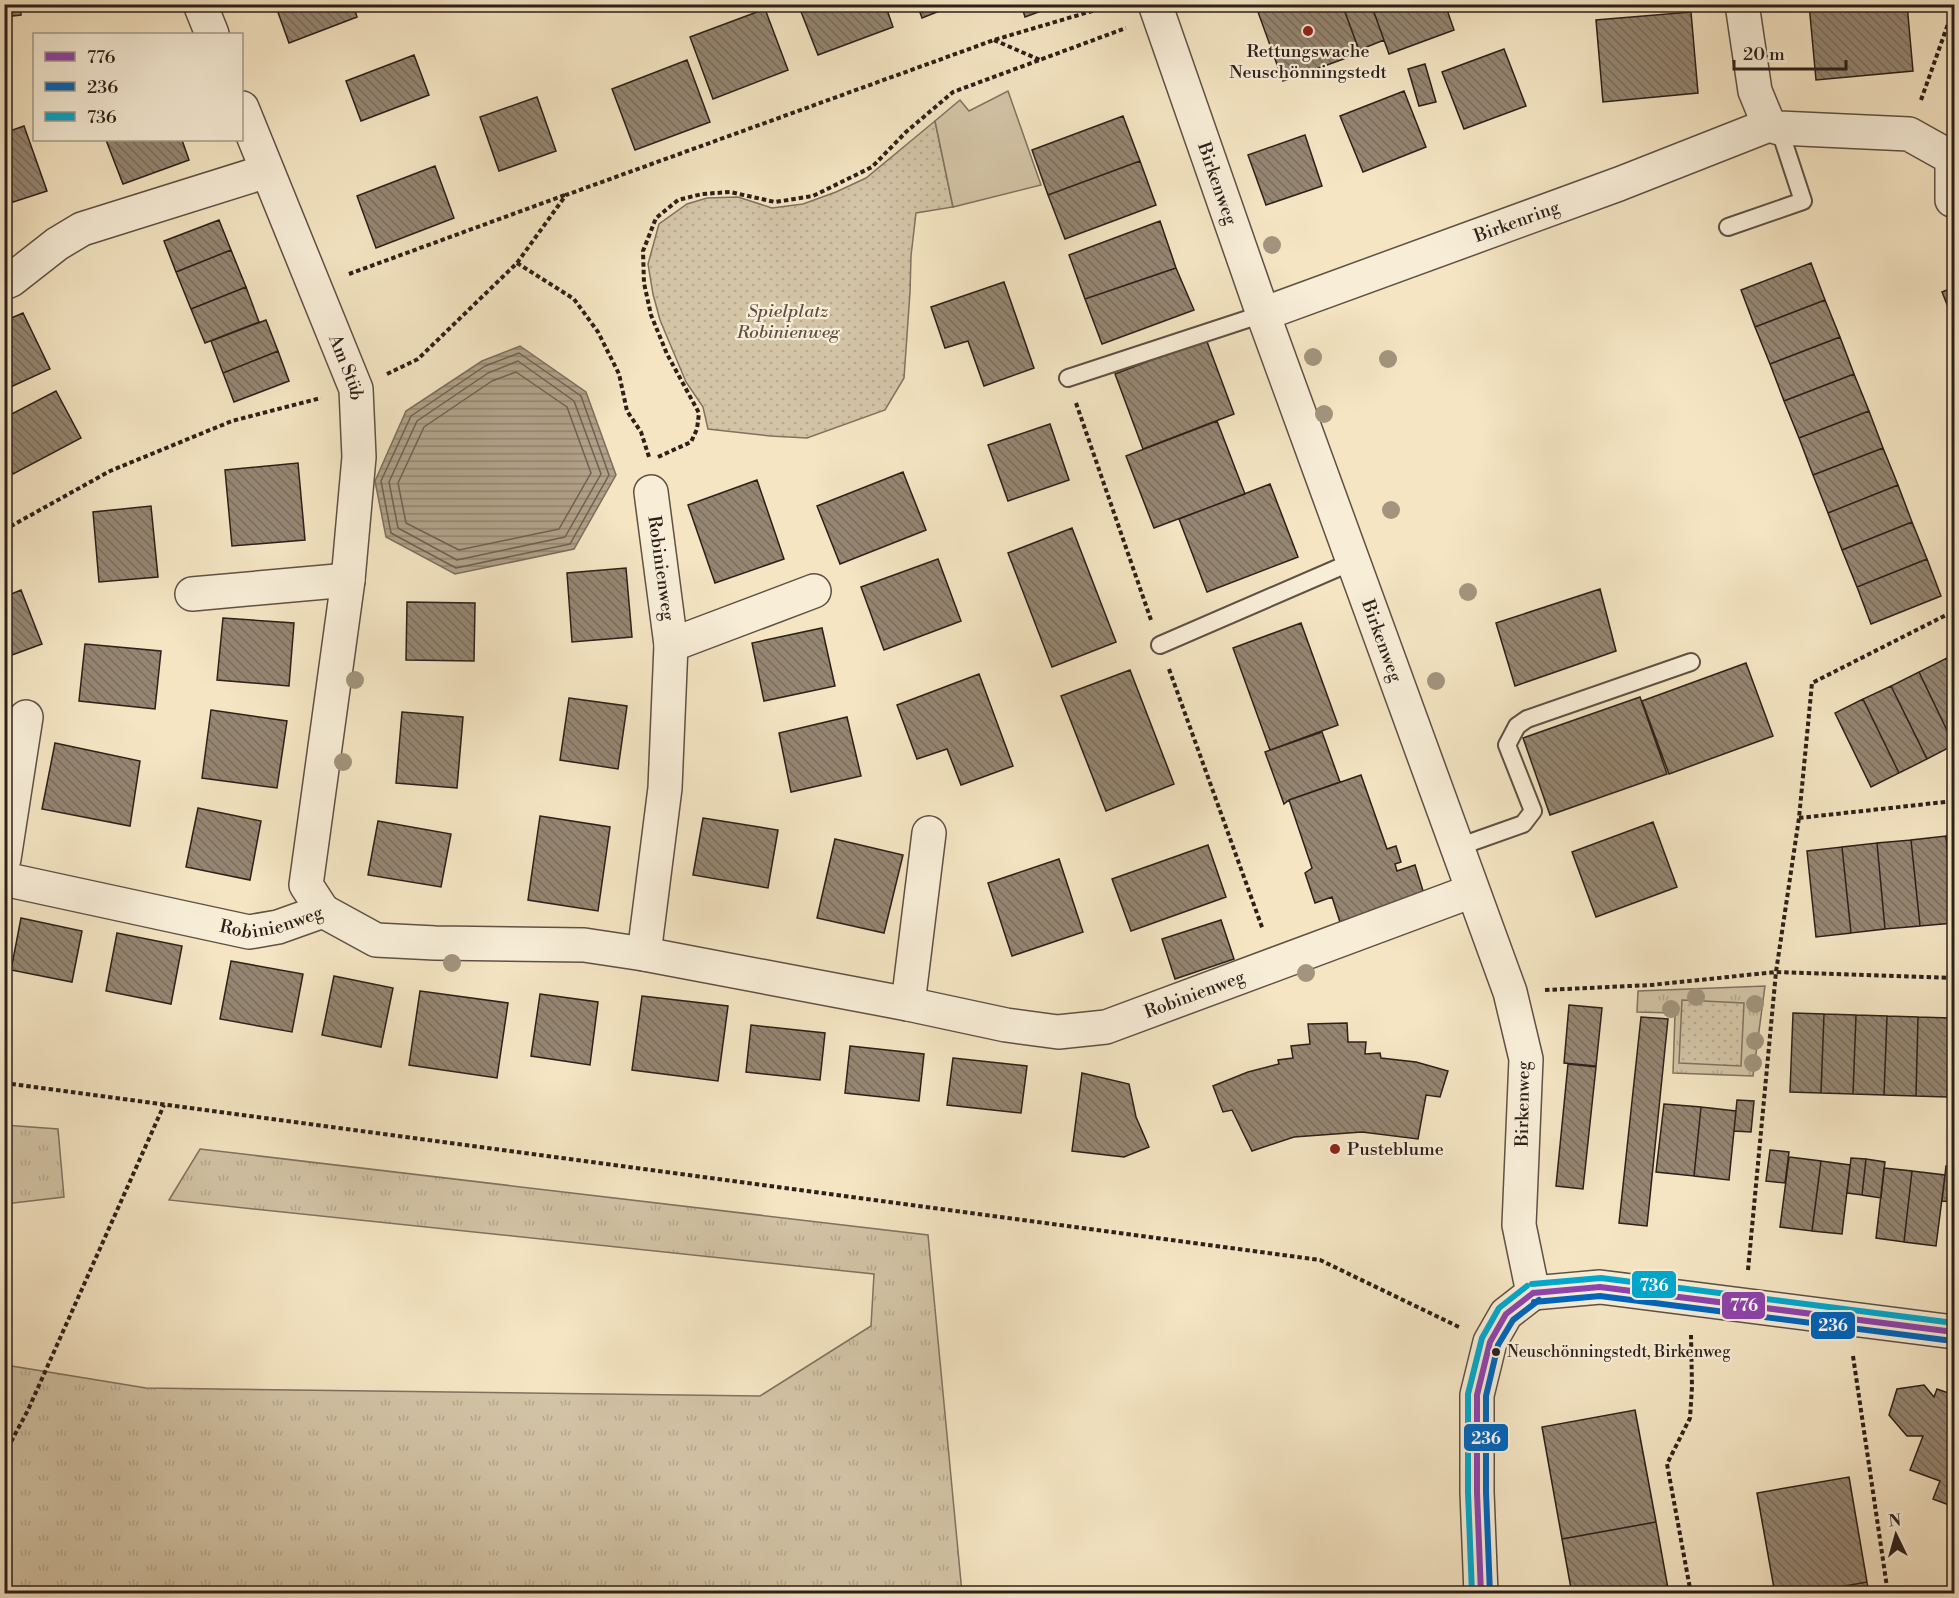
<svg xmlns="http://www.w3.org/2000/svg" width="1959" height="1598" font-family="'Libre Bodoni',serif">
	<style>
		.grass { fill: url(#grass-tufts); stroke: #807260; stroke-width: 1.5 }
		.park { fill: url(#park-dots); stroke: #807260; stroke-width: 1.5 }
		.garden { fill: #d3c4a6; stroke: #807260; stroke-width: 1.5 }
		.water { fill: url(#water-rules); stroke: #7c6e5d; stroke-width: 1.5 }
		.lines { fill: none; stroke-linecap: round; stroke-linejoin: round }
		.shore { stroke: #6e6152; stroke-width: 1.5 }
		.building { fill: url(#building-back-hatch); stroke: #2c201a; stroke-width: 1.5 }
		.lane-casing { stroke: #5e5144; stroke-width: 20 }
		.street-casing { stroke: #5e5144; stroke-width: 36 }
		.path { stroke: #2c201a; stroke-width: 4; stroke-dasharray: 4.5 3; stroke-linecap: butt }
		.lane { stroke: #f8eed8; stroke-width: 16 }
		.street { stroke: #f8eed8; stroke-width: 33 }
		.bus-1-casing { stroke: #f8eed8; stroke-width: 10 }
		.bus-2-casing { stroke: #f8eed8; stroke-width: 10 }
		.bus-3-casing { stroke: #f8eed8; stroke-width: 10 }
		.bus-1 { stroke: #8e44ad; stroke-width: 6 }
		.bus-2 { stroke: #0065bd; stroke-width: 6 }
		.bus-3 { stroke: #00a9ce; stroke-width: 6 }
		.tree { fill: #a2947d }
		.poi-dot { fill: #8f2418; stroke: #f8eed8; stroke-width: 2 }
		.bus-dot { fill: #2c201a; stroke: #f8eed8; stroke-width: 2 }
		.labels { text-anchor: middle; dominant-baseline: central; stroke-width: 4.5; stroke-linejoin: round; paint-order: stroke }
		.bus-label { font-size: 16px; fill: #2c201a; stroke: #f8eed8; text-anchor: start }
		.poi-label { font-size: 18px; fill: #2c201a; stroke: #f8eed8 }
		.street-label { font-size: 18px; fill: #2c201a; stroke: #f8eed8 }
		.park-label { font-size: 18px; font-style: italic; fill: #5e5144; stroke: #f8eed8 }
		.line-badge { stroke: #f8eed8; stroke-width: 2 }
		.badge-label { font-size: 16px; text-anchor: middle; font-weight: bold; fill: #fff }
	</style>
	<defs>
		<pattern id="grass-tufts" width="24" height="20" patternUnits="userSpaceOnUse" patternTransform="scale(1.5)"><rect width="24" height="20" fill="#d3c4a6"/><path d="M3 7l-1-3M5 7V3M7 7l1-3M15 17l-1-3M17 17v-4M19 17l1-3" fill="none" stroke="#b5a88e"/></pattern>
		<pattern id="park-dots" width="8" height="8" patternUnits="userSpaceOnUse" patternTransform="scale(1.5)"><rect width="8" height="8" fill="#d3c4a6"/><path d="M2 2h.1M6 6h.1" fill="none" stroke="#b5a88e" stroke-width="1.8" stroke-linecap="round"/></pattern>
		<pattern id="water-rules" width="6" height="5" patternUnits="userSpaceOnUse" patternTransform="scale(1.5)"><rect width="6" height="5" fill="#b1a28a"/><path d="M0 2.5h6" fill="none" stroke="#908470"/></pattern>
		<pattern id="building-back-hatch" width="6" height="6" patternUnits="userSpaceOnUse" patternTransform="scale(1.5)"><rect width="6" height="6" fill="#958672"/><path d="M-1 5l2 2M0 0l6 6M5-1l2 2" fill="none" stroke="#7a6d5d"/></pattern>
	</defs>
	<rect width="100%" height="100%" fill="#f5e5c3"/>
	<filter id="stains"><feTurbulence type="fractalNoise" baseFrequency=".00333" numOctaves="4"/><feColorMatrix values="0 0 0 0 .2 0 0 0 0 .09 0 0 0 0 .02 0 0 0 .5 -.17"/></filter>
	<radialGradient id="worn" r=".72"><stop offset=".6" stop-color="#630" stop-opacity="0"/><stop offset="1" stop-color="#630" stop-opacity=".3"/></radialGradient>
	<path class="grass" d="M1765 986 1753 1076 1673 1073 1675 1013 1637 1012 1638 991Z
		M4 1125 58 1129 64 1197 5 1204Z
		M200 1149 928 1235 962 1593H5V1365L146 1388 760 1396 871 1326 874 1274 169 1200Z"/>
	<path class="park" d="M935 121 953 207 916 213 911 256 910 292 904 378 885 410 807 438 770 436 708 429 703 407 686 382 660 320 653 294 648 264 659 224 687 204 707 198 738 197 772 208 803 204 836 192 866 178Z
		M1682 1000 1744 1003 1741 1066 1679 1063Z"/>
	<path class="garden" d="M1008 91 1041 185 953 207 935 121 960 100 969 111Z"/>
	<path class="water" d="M520 346 586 392 616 475 574 549 455 574 386 537 375 481 406 411 482 361Z"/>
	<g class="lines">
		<path class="shore" d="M519 353 581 396 609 475 570 544 456 568 391 533 381 481 411 416 485 366Z
			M518 361 574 401 601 474 565 537 457 560 398 528 389 482 417 421 488 373Z
			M516 372 567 407 591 473 559 529 459 550 406 523 398 483 424 427 492 381Z"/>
	</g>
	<path class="building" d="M4 4H20L21 15 4 17Z
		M275 4H353L357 17 289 43Z
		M798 4H885L893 27 818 55Z
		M917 4H957L922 18Z
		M1021 4H1060L1025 17Z
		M1255 4H1277L1258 12Z
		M1277 4H1342L1360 53 1283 81 1258 12Z
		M1342 4H1371L1384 40 1359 50Z
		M1371 4H1445L1454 30 1389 54Z
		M1809 4H1907L1913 71 1816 80Z
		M765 9 788 70 713 99 690 37Z
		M1691 12 1698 93 1603 102 1596 20Z
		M1504 49 1526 106 1464 129 1442 72Z
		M414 55 429 95 361 121 346 81Z
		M687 60 710 122 635 150 612 89Z
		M1425 64 1436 102 1419 106 1408 69Z
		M1404 91 1426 147 1363 172 1340 116Z
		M537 97 556 151 499 171 480 117Z
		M1123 116 1140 161 1048 195 1032 150Z
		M24 126 47 191 4 205V133Z
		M1305 135 1322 186 1266 205 1248 155Z
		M106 140H182L189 160 123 184Z
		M1140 161 1156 205 1065 239 1048 195Z
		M435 166 454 218 376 248 357 196Z
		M219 220 231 250 176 272 164 241Z
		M1160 221 1176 268 1085 299 1069 255Z
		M231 250 246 287 191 309 176 272Z
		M1811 263 1825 300 1755 327 1741 290Z
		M1176 268 1194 310 1102 344 1085 299Z
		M1004 282 1034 368 984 386 968 341 945 348 931 307Z
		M246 287 259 322 205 343 191 309Z
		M1954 287V322L1942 292Z
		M1825 300 1840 337 1770 364 1755 327Z
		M23 313 50 369 4 390V321Z
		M266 320 278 351 223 373 211 341Z
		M1840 337 1854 374 1784 401 1770 364Z
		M1206 339 1234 414 1143 449 1115 374Z
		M278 351 289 381 234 402 223 373Z
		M1854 374 1869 411 1799 438 1784 401Z
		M56 391 81 438 13 474 4 457V418Z
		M1869 411 1883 448 1813 475 1799 438Z
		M1217 421 1245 494 1154 528 1126 456Z
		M1050 424 1069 480 1008 501 988 445Z
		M1883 448 1898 485 1828 513 1813 475Z
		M298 463 305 540 232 546 225 470Z
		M903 472 926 530 840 564 817 506Z
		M757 480 784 559 715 583 688 505Z
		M1270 484 1298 557 1207 592 1179 519Z
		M1898 485 1912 522 1842 550 1828 513Z
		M151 506 158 577 99 582 93 512Z
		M1912 522 1927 559 1857 587 1842 550Z
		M1072 528 1116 642 1052 667 1008 553Z
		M938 559 961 621 884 650 861 587Z
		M1927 559 1941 596 1871 624 1857 587Z
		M626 568 632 637 572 642 567 573Z
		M1600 589 1616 651 1515 686 1496 623Z
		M21 590 42 644 4 658V597Z
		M407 602 475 603 474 661 406 660Z
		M223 618 294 623 289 686 217 680Z
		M1301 623 1338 725 1270 750 1233 648Z
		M822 628 835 686 764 701 752 643Z
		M85 644 161 651 155 709 79 701Z
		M1954 655V673L1947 658Z
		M1947 658 1954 673V745L1919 672Z
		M1746 663 1773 736 1669 774 1642 701Z
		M1130 670 1174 784 1106 811 1061 696Z
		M1919 672 1954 745 1927 759 1891 686Z
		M979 674 1013 766 961 785 947 749 917 759 897 705Z
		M1891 686 1927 759 1899 773 1863 699Z
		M1640 697 1667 774 1550 815 1523 738Z
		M569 698 627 706 618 769 560 760Z
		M1863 699 1899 773 1871 787 1835 713Z
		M211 710 287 721 277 788 202 778Z
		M402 712 463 717 457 788 396 783Z
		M847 717 861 776 791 792 779 733Z
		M1322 732 1340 782 1289 800 1284 804 1265 752Z
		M55 743 140 761 130 826 42 809Z
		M1361 775 1387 849 1396 846 1401 862 1395 864 1397 871 1415 865 1424 894 1340 922 1332 897 1315 903 1305 873 1312 868 1289 800Z
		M198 808 261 821 250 880 186 867Z
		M540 816 610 827 598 911 528 900Z
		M703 818 778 830 768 888 693 875Z
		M378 821 451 834 441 887 368 875Z
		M1653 822 1677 887 1596 917 1572 852Z
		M1954 835V921L1946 836Z
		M1946 836 1954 923 1920 926 1911 840Z
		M835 839 903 855 884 933 817 918Z
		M1911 840 1920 926 1885 929 1877 843Z
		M1877 843 1885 929 1851 933 1842 847Z
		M1208 845 1226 897 1131 931 1112 879Z
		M1842 847 1851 933 1816 937 1807 851Z
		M1059 859 1083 932 1012 956 988 883Z
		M21 918 82 931 72 982 11 970Z
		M1221 920 1234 959 1175 979 1162 939Z
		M117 933 182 946 171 1004 106 991Z
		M231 961 303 974 292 1032 220 1019Z
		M334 976 393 988 381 1047 322 1035Z
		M420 991 508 1003 497 1078 409 1065Z
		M540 994 598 1002 590 1065 531 1056Z
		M642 996 728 1006 718 1081 632 1070Z
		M1569 1005 1602 1008 1596 1066 1564 1063Z
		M1793 1013 1824 1014 1821 1093 1790 1092Z
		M1824 1014 1856 1015 1853 1094 1821 1093Z
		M1856 1015 1887 1016 1884 1095 1853 1094Z
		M1887 1016 1918 1017 1916 1096 1884 1095Z
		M1641 1017 1668 1019 1647 1226 1619 1223Z
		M1918 1017 1950 1018 1947 1097 1916 1096Z
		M1950 1018H1954V1097H1947Z
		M1347 1023 1348 1042H1366L1365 1054 1380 1053 1381 1058 1416 1062 1448 1071 1440 1097 1426 1095 1418 1139 1362 1132 1294 1137 1252 1151 1232 1110 1223 1112 1213 1086 1248 1072 1279 1064 1278 1060 1293 1058 1291 1046 1310 1044 1308 1024Z
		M751 1025 825 1033 820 1080 746 1072Z
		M850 1046 924 1054 919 1101 845 1093Z
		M953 1058 1027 1066 1021 1113 947 1105Z
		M1568 1064 1596 1067 1583 1189 1556 1186Z
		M1082 1073 1129 1084 1136 1117 1149 1147 1124 1157 1072 1151Z
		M1737 1100 1754 1101 1751 1132 1734 1131Z
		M1664 1104 1701 1107 1694 1176 1656 1172Z
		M1701 1107 1736 1111 1729 1180 1694 1176Z
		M1770 1150 1789 1152 1785 1183 1766 1181Z
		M1789 1157 1821 1161 1812 1231 1780 1227Z
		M1851 1158 1866 1159 1862 1195 1847 1193Z
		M1866 1159 1885 1162 1881 1198 1862 1195Z
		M1821 1161 1850 1165 1842 1234 1812 1231Z
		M1946 1166 1954 1167V1202L1942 1201Z
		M1884 1168 1912 1171 1904 1242 1876 1238Z
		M1912 1171 1945 1175 1936 1246 1904 1242Z
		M1924 1385 1934 1397 1937 1389 1954 1395V1507L1933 1499 1940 1481 1910 1470 1923 1436H1907L1889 1415 1897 1389Z
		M1635 1410 1656 1522 1562 1539 1542 1427Z
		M1849 1477 1867 1582 1801 1594H1775L1757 1493Z
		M1656 1522 1669 1594H1572L1562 1539Z
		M1867 1582 1869 1594H1801Z"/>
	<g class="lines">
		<defs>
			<path id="lane" d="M1728 227 1803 201 1779 128
				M1068 378 1263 314
				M1160 645 1354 561
				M1458 847 1523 824 1533 811 1507 745 1517 726 1527 719 1691 662"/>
			<g id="street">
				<path d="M200 4 212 34"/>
				<path id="s1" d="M1155 4 1263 314 1510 992 1526 1059 1519 1225 1533 1293"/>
				<path d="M1742 4 1755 91 1769 125"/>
				<path id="s2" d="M242 108 356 389 359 457 348 580 306 885 323 911"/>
				<path d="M4 283 11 280 57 244 82 229 267 171"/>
				<path id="s3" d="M1263 314 1619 184 1769 125 1779 128 1909 134 1952 158V200"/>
				<path d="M192 594 348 580"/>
				<path d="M671 645 814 591"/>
				<path d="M4 859 26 717"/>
				<path id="s4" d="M4 879 249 932 278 927 323 911 376 940 435 943 584 945 644 954 908 1004 1006 1025 1058 1032 1106 1027 1472 891"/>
				<path d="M644 954 665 788 671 645 651 492"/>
				<path d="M908 1004 929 833"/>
				<path d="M1533 1293 1600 1287 1954 1332"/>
				<path d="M1481 1594 1477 1492V1395L1490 1342 1506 1314 1533 1293"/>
			</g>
		</defs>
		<use href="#lane" class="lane-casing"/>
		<use href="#street" class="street-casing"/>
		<path class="path" d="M994 40 1040 60
			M1921 100 1954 7
			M517 263 574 299 598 332 619 374 627 411 641 432 649 457
			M349 274 565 195
			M387 374 418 359 517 263 566 195 994 40 1116 4
			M1076 403 1151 620
			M658 457 691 442 697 429 699 413 667 354 651 315 644 283 643 251 656 218 678 200 702 194 730 192 775 202 813 196 872 167 906 132 953 92 1126 28
			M4 530 110 471 232 421 321 398
			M1169 669 1263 930
			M1799 818 1954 801
			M1545 990 1651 985 1776 972 1954 978
			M4 1083 1320 1260 1459 1327
			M1748 1270 1776 972 1799 818 1812 683 1954 611
			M1853 1356 1888 1594
			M4 1455 28 1410 164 1105
			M1691 1594 1667 1464 1690 1418 1692 1387 1691 1335"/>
		<use href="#lane" class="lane"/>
		<use href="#street" class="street"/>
		<defs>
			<path id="bus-1" d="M1533 1293 1600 1287 1954 1332
				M1481 1594 1477 1492V1395L1490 1342 1506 1314 1533 1293"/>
			<path id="bus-2" d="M1534 1302 1600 1296 1953 1341
				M1490 1594 1486 1492V1396L1498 1345 1513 1320 1539 1300"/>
			<path id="bus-3" d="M1532 1284 1601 1278 1954 1323
				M1472 1594 1468 1492V1394L1482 1338 1499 1308 1527 1286"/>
		</defs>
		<use href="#bus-1" class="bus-1-casing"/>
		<use href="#bus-2" class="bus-2-casing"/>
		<use href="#bus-3" class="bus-3-casing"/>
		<use href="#bus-1" class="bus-1"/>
		<use href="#bus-2" class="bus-2"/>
		<use href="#bus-3" class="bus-3"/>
	</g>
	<g class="tree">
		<circle cx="1272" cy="245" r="9"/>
		<circle cx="1313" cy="357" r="9"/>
		<circle cx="1388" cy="359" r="9"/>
		<circle cx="1324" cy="414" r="9"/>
		<circle cx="1391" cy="510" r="9"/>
		<circle cx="1468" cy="592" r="9"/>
		<circle cx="355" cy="680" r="9"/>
		<circle cx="1436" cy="681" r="9"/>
		<circle cx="343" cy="762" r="9"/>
		<circle cx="452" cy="963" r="9"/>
		<circle cx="1306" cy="973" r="9"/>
		<circle cx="1696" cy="997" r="9"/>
		<circle cx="1755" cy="1004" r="9"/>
		<circle cx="1671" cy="1009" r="9"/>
		<circle cx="1755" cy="1041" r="9"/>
		<circle cx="1753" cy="1063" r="9"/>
	</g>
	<g class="poi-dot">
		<circle cx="1308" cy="31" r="6"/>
		<circle cx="1335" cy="1149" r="6"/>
	</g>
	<circle class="bus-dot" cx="1496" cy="1352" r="5"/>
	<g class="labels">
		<g class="bus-label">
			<text x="1507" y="1352">Neuschönningstedt, Birkenweg</text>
		</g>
		<g class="poi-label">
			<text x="1308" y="51">Rettungswache<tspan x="1308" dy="21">Neuschönningstedt</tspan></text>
			<text x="1347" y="1149" text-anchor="start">Pusteblume</text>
		</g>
		<g class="street-label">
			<text stroke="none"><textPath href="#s1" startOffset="190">Birkenweg</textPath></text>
			<text stroke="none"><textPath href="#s3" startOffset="270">Birkenring</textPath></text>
			<text stroke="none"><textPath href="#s2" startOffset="280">Am Stüb</textPath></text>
			<text transform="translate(661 568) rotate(82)">Robinienweg</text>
			<text stroke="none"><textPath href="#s1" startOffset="676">Birkenweg</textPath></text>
			<text stroke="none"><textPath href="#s4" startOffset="274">Robinienweg</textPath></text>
			<text stroke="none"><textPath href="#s4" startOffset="1221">Robinienweg</textPath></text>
			<text transform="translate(1523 1104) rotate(-89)">Birkenweg</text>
		</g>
		<g class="park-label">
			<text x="788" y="311">Spielplatz<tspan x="788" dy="21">Robinienweg</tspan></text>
		</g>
	</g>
	<g class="line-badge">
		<rect x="1631" y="1270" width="46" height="29" rx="6" fill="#00a9ce"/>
		<rect x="1721" y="1291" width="45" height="29" rx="6" fill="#8e44ad"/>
		<rect x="1810" y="1311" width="46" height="29" rx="6" fill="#0065bd"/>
		<rect x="1463" y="1423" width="46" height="29" rx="6" fill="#0065bd"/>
	</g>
	<g class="badge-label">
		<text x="1654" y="1291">736</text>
		<text x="1744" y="1311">776</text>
		<text x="1833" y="1331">236</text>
		<text x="1486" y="1444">236</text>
	</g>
	<rect width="1959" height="1598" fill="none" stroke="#f5e5c3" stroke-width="24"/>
	<rect x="6" y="6" width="1947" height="1586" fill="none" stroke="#2c201a" stroke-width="3"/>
	<rect x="12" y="12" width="1935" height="1574" fill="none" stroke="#2c201a" stroke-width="1.5"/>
	<rect x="33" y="33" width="210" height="108" fill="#f8eed8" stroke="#a69c8c" stroke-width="1.5"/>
	<rect x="45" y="52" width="30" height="9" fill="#8e44ad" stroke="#a69c8c" stroke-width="1.5"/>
	<text x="87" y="63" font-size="18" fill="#2c201a">776</text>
	<rect x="45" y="82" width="30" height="9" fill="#0065bd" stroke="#a69c8c" stroke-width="1.5"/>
	<text x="87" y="93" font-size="18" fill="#2c201a">236</text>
	<rect x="45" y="112" width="30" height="9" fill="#00a9ce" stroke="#a69c8c" stroke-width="1.5"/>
	<text x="87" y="123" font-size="18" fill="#2c201a">736</text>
	<g transform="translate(1896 1535) rotate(355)" stroke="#f8eed8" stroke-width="4.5" paint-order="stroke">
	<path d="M0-4.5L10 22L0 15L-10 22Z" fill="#2c201a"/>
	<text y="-9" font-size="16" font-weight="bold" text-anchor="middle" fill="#2c201a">N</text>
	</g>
	<path d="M1734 60v9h112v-9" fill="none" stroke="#2c201a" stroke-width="3"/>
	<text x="1743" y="60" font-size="18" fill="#2c201a" stroke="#f8eed8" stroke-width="4.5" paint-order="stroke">20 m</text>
	<rect width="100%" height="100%" filter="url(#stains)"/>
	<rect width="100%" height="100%" fill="url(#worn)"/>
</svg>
